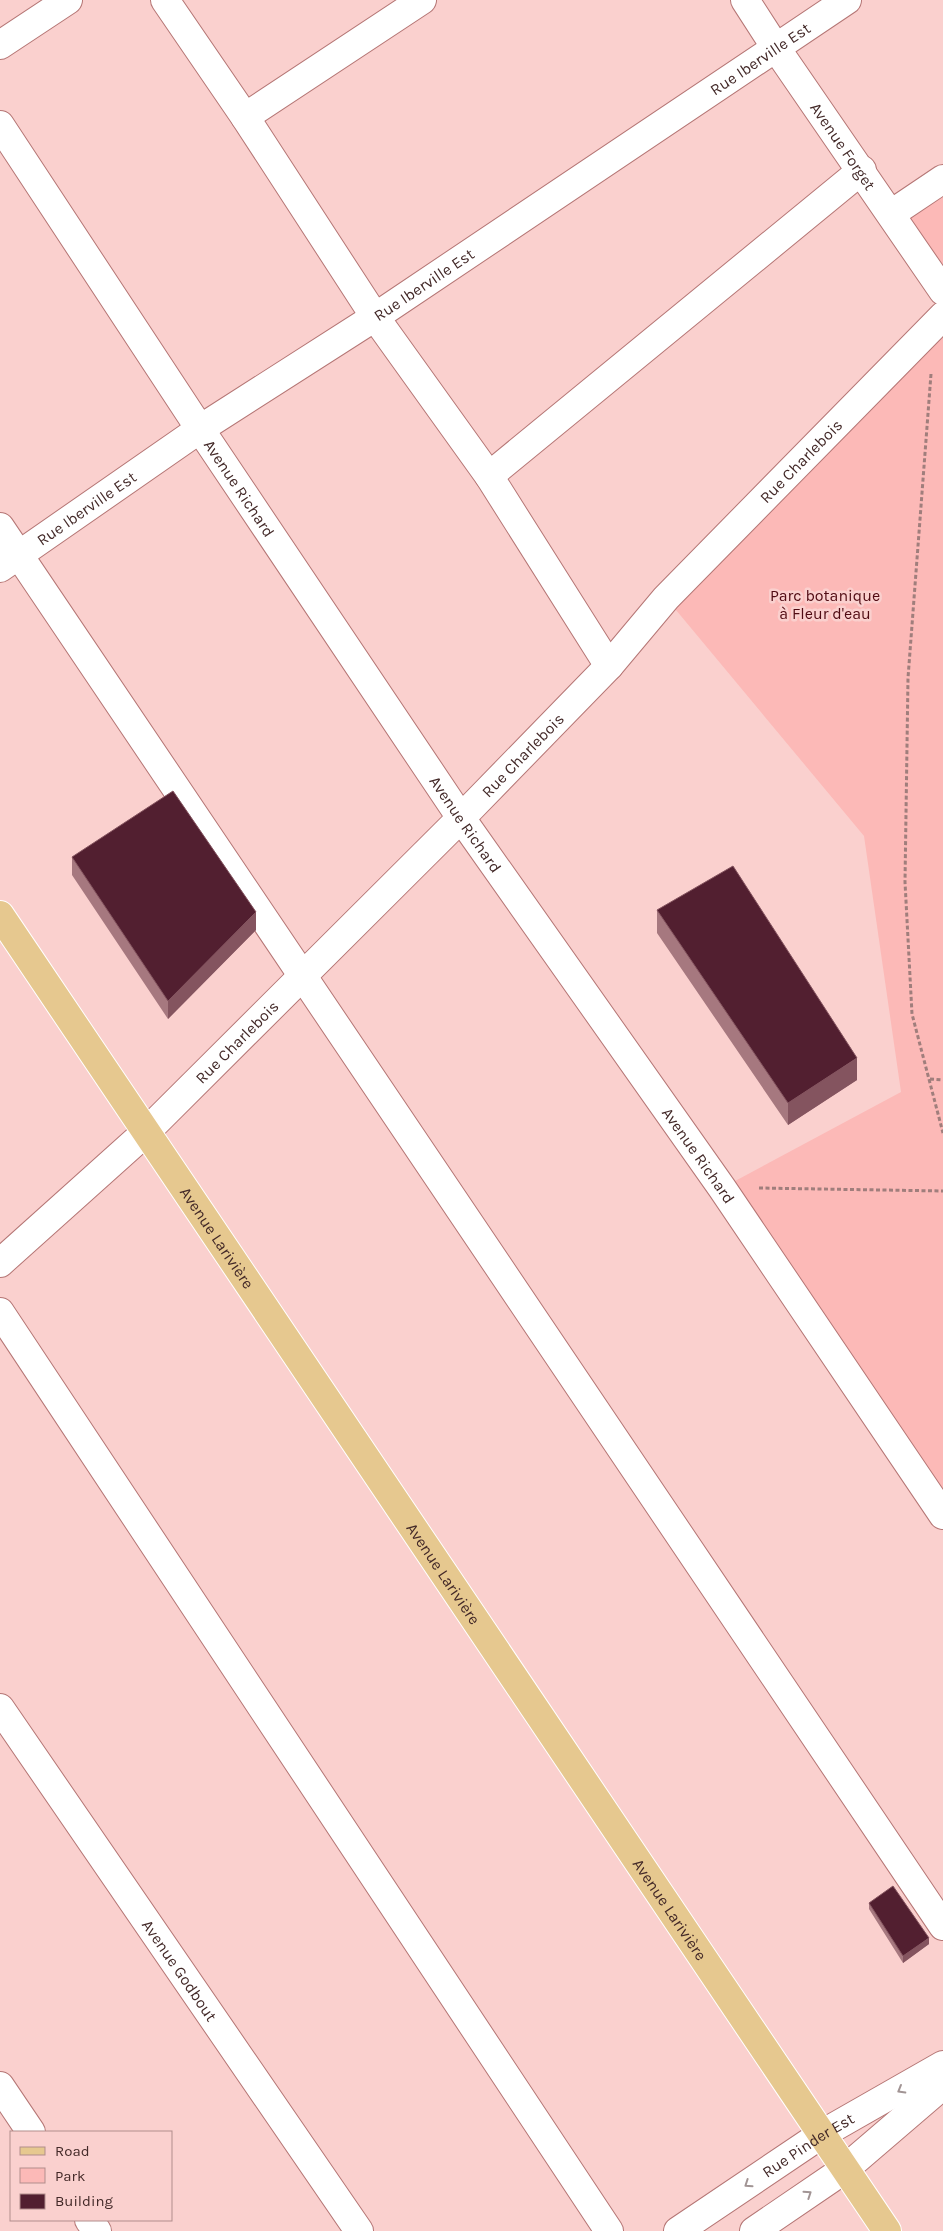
<svg xmlns="http://www.w3.org/2000/svg" width="943" height="2231" font-family="Karla,sans-serif">
	<style>
		.green { fill: #fcb9b7 }
		.lines { fill: none; stroke-linecap: round; stroke-linejoin: round }
		.minor-casing { stroke: #b57675; stroke-width: 30 }
		.major-casing { stroke: #fff; stroke-width: 30 }
		.path { stroke: #a07e7c; stroke-width: 3; stroke-dasharray: 4 2.5; stroke-linecap: butt }
		.minor { stroke: #fff; stroke-width: 28 }
		.major { stroke: #e6c88f; stroke-width: 28 }
		.wall { fill: #a6787f }
		.shaded-wall { fill: #84545f }
		.building { fill: #521f30; stroke: #84545f }
		.oneway { stroke: #a19494 }
		.labels { text-anchor: middle; dominant-baseline: central; stroke-width: 5; stroke-linejoin: round; paint-order: stroke }
		.street-label { font-size: 16px; fill: #432928; stroke: #fad0ce }
		.park-label { font-size: 16px; fill: #500b13; stroke: #fad0ce }
	</style>
	<rect width="100%" height="100%" fill="#fad0ce"/>
	<path class="green" d="M943 179V291L891 214Z
		M943 316V1515L722 1188 901 1092 864 836 666 598Z"/>
	<g class="lines">
		<defs>
			<g id="minor">
				<path d="M165 0 245 117 375 317 489 476 609 666"/>
				<path id="s1" d="M745 0 776 48 943 291"/>
				<path d="M0 45 68 0"/>
				<path d="M245 117 422 0"/>
				<path id="s2" d="M0 125 200 429 461 818 722 1188 943 1515"/>
				<path d="M891 214 943 179"/>
				<path d="M489 476 862 170"/>
				<path d="M0 527 943 1926"/>
				<path id="s3" d="M0 568 200 429 375 317 847 0"/>
				<path id="s4" d="M0 1263 146 1132 461 818 609 666 666 598 943 316"/>
				<path d="M0 1312 609 2231"/>
				<path id="s5" d="M0 1708 359 2231"/>
				<path d="M0 2086 31 2132"/>
				<path d="M89 2220 97 2231"/>
				<path id="s6" d="M678 2231 822 2134 943 2065"/>
				<path d="M754 2231 845 2169 943 2085"/>
			</g>
			<g id="major">
				<path id="s7" d="M0 915 887 2231"/>
			</g>
		</defs>
		<use href="#minor" class="minor-casing"/>
		<use href="#major" class="major-casing"/>
		<path class="path" d="M931 374 908 678 905 882 912 1014 943 1133
			M930 1079 943 1080
			M759 1188 943 1191"/>
		<use href="#minor" class="minor"/>
		<use href="#major" class="major"/>
	</g>
	<path class="wall" d="M72 857 256 930 168 1019 72 875Z
		M657 910 857 1080 788 1125 657 933Z
		M869 1903 929 1944 903 1963 869 1909Z"/>
	<path class="shaded-wall" d="M256 912V930L168 1019V1001Z
		M857 1058V1080L788 1125V1103Z
		M929 1938V1944L903 1963V1956Z"/>
	<path class="building" d="M173 791 256 912 168 1001 72 857Z
		M733 866 857 1058 788 1103 657 910Z
		M893 1886 929 1938 903 1956 869 1903Z"/>
	<defs><path id="oneway-chevron" d="M-2-3.5L2.5 0L-2 3.5" fill="none" stroke-width="1.6" stroke-linecap="round" stroke-linejoin="round" transform="scale(1.25)"/></defs>
	<g class="oneway">
		<use href="#oneway-chevron" transform="translate(901 2090) rotate(150)"/>
		<use href="#oneway-chevron" transform="translate(748 2184) rotate(146)"/>
		<use href="#oneway-chevron" transform="translate(808 2194) rotate(-34)"/>
	</g>
	<g class="labels">
		<g class="street-label">
			<text stroke="none"><textPath href="#s3" startOffset="915">Rue Iberville Est</textPath></text>
			<text stroke="none"><textPath href="#s1" startOffset="176">Avenue Forget</textPath></text>
			<text stroke="none"><textPath href="#s3" startOffset="510">Rue Iberville Est</textPath></text>
			<text stroke="none"><textPath href="#s4" startOffset="1134">Rue Charlebois</textPath></text>
			<text stroke="none"><textPath href="#s2" startOffset="435">Avenue Richard</textPath></text>
			<text stroke="none"><textPath href="#s3" startOffset="105">Rue Iberville Est</textPath></text>
			<text stroke="none"><textPath href="#s4" startOffset="729">Rue Charlebois</textPath></text>
			<text stroke="none"><textPath href="#s2" startOffset="840">Avenue Richard</textPath></text>
			<text stroke="none"><textPath href="#s4" startOffset="324">Rue Charlebois</textPath></text>
			<text stroke="none"><textPath href="#s2" startOffset="1245">Avenue Richard</textPath></text>
			<text stroke="none"><textPath href="#s7" startOffset="389">Avenue Larivière</textPath></text>
			<text stroke="none"><textPath href="#s7" startOffset="794">Avenue Larivière</textPath></text>
			<text stroke="none"><textPath href="#s7" startOffset="1199">Avenue Larivière</textPath></text>
			<text stroke="none"><textPath href="#s5" startOffset="318">Avenue Godbout</textPath></text>
			<text stroke="none"><textPath href="#s6" startOffset="156">Rue Pinder Est</textPath></text>
		</g>
		<g class="park-label">
			<text x="825" y="595">Parc botanique<tspan x="825" dy="18">à Fleur d'eau</tspan></text>
		</g>
	</g>
	<rect x="10" y="2131" width="162" height="90" fill="#fad0ce" stroke="#b18d8c"/>
	<rect x="20" y="2147" width="25" height="8" fill="#e6c88f" stroke="#b18d8c"/>
	<text x="55" y="2156" font-size="15" fill="#432928">Road</text>
	<rect x="20" y="2168" width="25" height="15" fill="#fcb9b7" stroke="#b18d8c"/>
	<text x="55" y="2181" font-size="15" fill="#432928">Park</text>
	<rect x="20" y="2194" width="25" height="15" fill="#521f30" stroke="#b18d8c"/>
	<text x="55" y="2206" font-size="15" fill="#432928">Building</text>
</svg>
